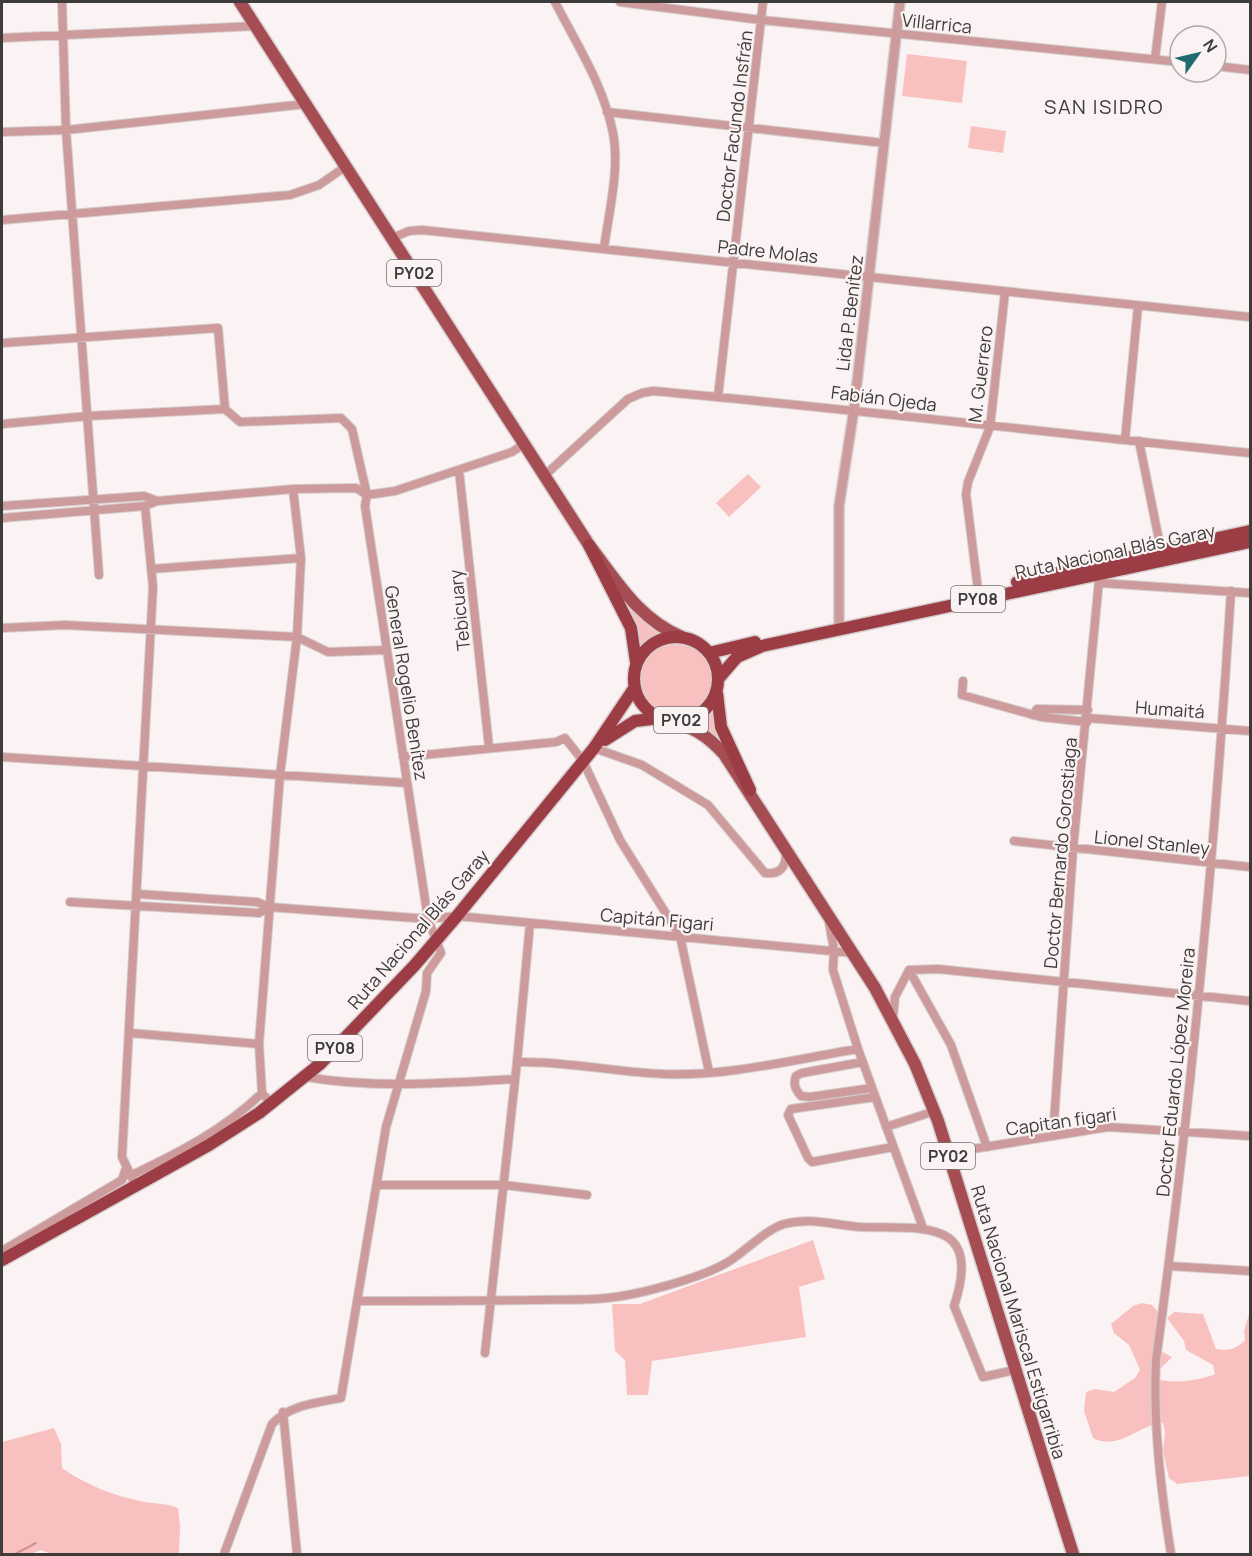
<svg xmlns="http://www.w3.org/2000/svg" width="1252" height="1556" font-family="Manrope,sans-serif">
	<style>
		.green { fill: #f9c0c0 }
		.lines { fill: none; stroke-linecap: round; stroke-linejoin: round }
		.stream { stroke: #d09192; stroke-width: 2 }
		.minor-casing { stroke: #d5cece; stroke-width: 10 }
		.tertiary-casing { stroke: #d5cece; stroke-width: 12 }
		.primary-casing { stroke: #d5cece; stroke-width: 15 }
		.trunk-casing { stroke: #d5cece; stroke-width: 15 }
		.minor { stroke: #ce9b9c; stroke-width: 8 }
		.tertiary { stroke: #ce9b9c; stroke-width: 9 }
		.primary { stroke: #a54d52; stroke-width: 12 }
		.trunk { stroke: #9c3d45; stroke-width: 12 }
		.labels { text-anchor: middle; dominant-baseline: central; stroke-width: 4.5; stroke-linejoin: round; paint-order: stroke }
		.shield { fill: #fbf3f3; stroke: #777272; stroke-width: 1.5 }
		.shield-label { font-size: 16px; font-weight: bold; fill: #3e3b3b }
		.street-label { font-size: 18px; fill: #3e3b3b; stroke: #fbf3f3 }
		.neighbourhood-label { font-size: 20px; letter-spacing: 1.5px; fill: #3e3b3b; stroke: #fbf3f3 }
	</style>
	<rect width="100%" height="100%" fill="#fbf3f3"/>
	<path class="green" d="M907 54 967 61 962 103 902 96Z
		M971 126 1006 131 1003 153 968 148Z
		M748 474 761 487 729 517 716 503Z
		M615 585 665 634 654 637 642 647Z
		M639 679a37 37 0 1 1 74 0a37 37 0 1 1-74 0Z
		M713 708 714 723 726 750 713 735 693 723 704 717Z
		M813 1240 825 1279 799 1287 806 1337 652 1361 648 1395H627L625 1360 615 1351 612 1304H640Z
		M1142 1303 1152 1305 1158 1312 1157 1331 1159 1350 1172 1357 1159 1370 1156 1379C1174 1384 1198 1381 1215 1374L1213 1365 1186 1350 1184 1341 1167 1318 1174 1312 1203 1314 1216 1349C1229 1351 1237 1349 1245 1340L1244 1331 1250 1311V1476L1177 1484 1169 1478 1163 1451 1165 1432 1163 1423C1138 1425 1119 1451 1093 1438L1084 1411 1086 1392 1095 1389 1114 1392 1135 1378 1140 1370 1129 1345 1114 1333 1111 1324 1133 1306Z
		M54 1428 61 1444 62 1468C88 1486 114 1496 145 1502 157 1504 166 1503 178 1508L180 1526 179 1554H51L41 1550 31 1554H2V1442Z"/>
	<g class="lines">
		<path class="stream" d="M15 1554 36 1543"/>
		<defs>
			<path id="minor" d="M62 2 66 130 99 575
				M555 2C576 43 604 86 613 133 620 169 609 211 604 248
				M620 2 761 20 1180 62
				M2 38 255 26
				M1155 59 1162 2
				M1216 66 1250 70
				M607 112 884 143
				M2 132 66 130 306 104
				M2 220 290 195 319 185 345 167
				M392 238 409 231 422 230 1250 317
				M2 343 218 328 225 409
				M718 397 763 2
				M2 424 88 416 225 409 240 422 341 418 352 429 367 495 365 506 428 919 441 953 427 973 426 991 386 1127 341 1398C315 1403 290 1405 272 1424L224 1554
				M1125 440 1138 306
				M1139 441 1161 550
				M459 470 489 747
				M544 476 628 399 642 393 653 391C853 409 1051 433 1250 453
				M2 506 144 496 157 501
				M2 518 145 506 157 501 293 489 356 488 367 495 395 491 512 452 524 444
				M151 569 301 558
				M1101 583 1250 593
				M979 598 966 494 968 482 990 427 1005 292
				M2 628 65 625 297 637 328 652 387 650
				M963 681 962 695 1041 717 1087 722
				M1033 715 1037 709 1088 710
				M1088 718 1250 731
				M594 748 642 765 708 805 765 873C780 875 786 867 786 853
				M2 757 407 783
				M403 757 556 742 565 738 583 761 620 840 680 936 709 1072
				M1014 841 1250 867
				M138 894 257 902 269 907 428 919 457 916 853 953
				M70 902 259 913 269 907
				M829 922 834 950 833 970 858 1049 923 1228
				M909 970 951 1045 987 1147
				M893 1018 895 997 909 970 938 969 1250 1001
				M130 1033 259 1044
				M517 1062C567 1061 614 1072 663 1074 726 1077 796 1059 858 1049
				M863 1062 802 1073 796 1076C793 1084 795 1089 801 1096L810 1097 872 1088
				M306 1077C376 1089 445 1083 515 1079
				M875 1097 791 1109 788 1115 808 1158 812 1162 893 1147
				M272 1104 262 1093 259 1044 280 775 297 637 301 558 293 489
				M886 1127 935 1111
				M1053 1136 1073 849 1100 570
				M948 1153 1108 1127 1250 1136
				M130 1176C178 1153 224 1130 262 1093
				M377 1185H504L587 1195
				M136 1186 122 1157 153 587 145 506
				M2 1251 122 1180 126 1168
				M1169 1266 1250 1271
				M357 1301C414 1301 472 1301 530 1300 555 1299 581 1301 607 1298 638 1295 702 1278 728 1262 746 1251 765 1230 784 1224 810 1217 834 1225 861 1227 921 1229 984 1217 954 1306L983 1377 1015 1370
				M485 1353 517 1062 530 923
				M283 1412 297 1554
				M1171 1554C1161 1491 1153 1425 1156 1360 1191 1105 1215 848 1231 591"/>
			<path id="tertiary" d="M839 629V506L854 409 900 2"/>
			<path id="primary" d="M240 2 589 545C616 580 639 620 682 637
				M668 720C693 727 707 735 724 754L875 988 915 1064 938 1121 1073 1554"/>
			<path id="trunk" d="M589 545 631 628 636 662
				M1017 582 1250 531
				M634 679a42 42 0 1 1 84 0a42 42 0 1 1-84 0Z
				M709 653 755 642
				M718 679 737 657 762 646 1250 542
				M717 693 721 727 750 790
				M605 740 635 721 660 718
				M2 1260 209 1145 259 1113 320 1064 414 966 457 916 594 748 635 687"/>
		</defs>
		<use href="#minor" class="minor-casing"/>
		<use href="#tertiary" class="tertiary-casing"/>
		<use href="#primary" class="primary-casing"/>
		<use href="#trunk" class="trunk-casing"/>
		<use href="#minor" class="minor"/>
		<use href="#tertiary" class="tertiary"/>
		<use href="#primary" class="primary"/>
		<use href="#trunk" class="trunk"/>
	</g>
	<g class="labels">
		<g class="shield">
			<rect x="387" y="260" width="54" height="26" rx="4.5"/>
			<rect x="951" y="586" width="54" height="26" rx="4.5"/>
			<rect x="654" y="707" width="54" height="26" rx="4.5"/>
			<rect x="308" y="1035" width="54" height="26" rx="4.5"/>
			<rect x="921" y="1143" width="54" height="26" rx="4.5"/>
		</g>
		<g class="shield-label">
			<text x="414" y="273">PY02</text>
			<text x="978" y="599">PY08</text>
			<text x="681" y="720">PY02</text>
			<text x="335" y="1048">PY08</text>
			<text x="948" y="1156">PY02</text>
		</g>
		<g class="street-label">
			<text transform="translate(937 23) rotate(6)">Villarrica</text>
			<text transform="translate(734 126) rotate(-83)">Doctor Facundo Insfrán</text>
			<text transform="translate(768 251) rotate(6)">Padre Molas</text>
			<text transform="translate(849 313) rotate(-83)">Lida P. Benítez</text>
			<text transform="translate(980 374) rotate(-83)">M. Guerrero</text>
			<text transform="translate(884 398) rotate(7)">Fabián Ojeda</text>
			<text transform="translate(1115 551) rotate(-12)">Ruta Nacional Blás Garay</text>
			<text transform="translate(459 610) rotate(-96)">Tebicuary</text>
			<text transform="translate(407 683) rotate(81)">General Rogelio Benítez</text>
			<text transform="translate(1170 709) rotate(4)">Humaitá</text>
			<text transform="translate(1152 842) rotate(6)">Lionel Stanley</text>
			<text transform="translate(1060 853) rotate(-85)">Doctor Bernardo Gorostiaga</text>
			<text transform="translate(657 919) rotate(5)">Capitán Figari</text>
			<text transform="translate(418 929) rotate(-49)">Ruta Nacional Blás Garay</text>
			<text transform="translate(1175 1072) rotate(-84)">Doctor Eduardo López Moreira</text>
			<text transform="translate(1061 1121) rotate(-8)">Capitan figari</text>
			<text transform="translate(1019 1322) rotate(73)">Ruta Nacional Mariscal Estigarribia</text>
		</g>
		<g class="neighbourhood-label">
			<text x="1104" y="106">SAN ISIDRO</text>
		</g>
	</g>
	<rect width="1252" height="1556" fill="none" stroke="#3e3b3b" stroke-width="6"/>
	<g transform="translate(1198 54) rotate(56)"><circle r="28" fill="#fbf3f3" stroke="#afa9a9" stroke-width="1.5"/>
	<path d="M0-4.5L10 22L0 15L-10 22Z" fill="#1f6b6e"/>
	<text y="-9" font-size="16" font-weight="bold" text-anchor="middle" fill="#3e3b3b">N</text>
	</g>
</svg>
